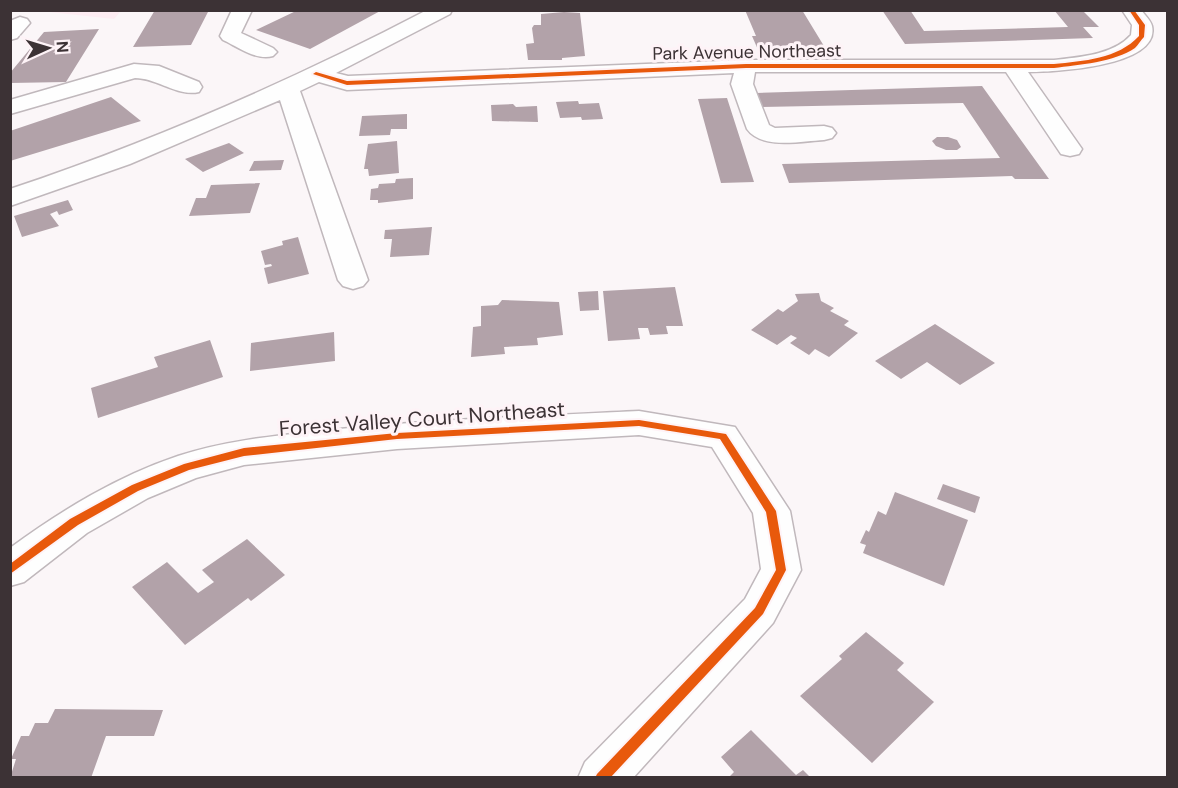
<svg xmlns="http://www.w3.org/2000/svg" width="1178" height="788" font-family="'DM Sans',sans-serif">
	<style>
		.built { fill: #fdecf2 }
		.building { fill: #b2a2a9 }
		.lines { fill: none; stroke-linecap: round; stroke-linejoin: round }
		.minor-casing { stroke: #c0b8bc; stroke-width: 3 }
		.minor { fill: #fefefe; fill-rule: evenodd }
		.cycleway-casing { stroke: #fef3f7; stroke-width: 4 }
		.cycleway { fill: #e8590c; fill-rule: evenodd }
		.labels { text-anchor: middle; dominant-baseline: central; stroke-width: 6; stroke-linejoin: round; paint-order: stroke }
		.far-street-label { font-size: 18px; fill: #3c3235; stroke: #fef3f7 }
		.street-label { font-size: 21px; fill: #3c3235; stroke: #fef3f7 }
	</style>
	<rect width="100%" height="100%" fill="#fbf6f8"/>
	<path class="built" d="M40 11H121L114 19Z"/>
	<path class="building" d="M155 10H209L191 45 133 47Z
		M298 10H382L310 49 256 30Z
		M745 10H802L827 51 759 52 752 36H756Z
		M882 10H910L924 31 1068 27 1054 10H1082L1099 27H1083L1093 38 905 44Z
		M564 12 580 13 585 56 562 58V60H528L526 44 534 43 532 28 534 25H541V14Z
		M99 29 66 82 10 83V73L44 32Z
		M982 86 1049 179H1015L1012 176 789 183 782 164 1000 158 963 103 762 107 756 93Z
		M111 97 141 121 10 161V131Z
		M727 98 754 182 721 183 698 99Z
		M578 101 579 104 599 103 603 119 582 120 581 117 560 118 556 102Z
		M513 104 516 107 537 106 538 122 492 121 491 105Z
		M407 114V129H391L390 135 359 136 362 116Z
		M937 137H948L957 140 961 147 957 150H946L936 146 932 141Z
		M397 141 399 173 369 176 368 169H364L368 144Z
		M229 143 244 153 203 172 185 159Z
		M284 160 281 170 249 171 254 161Z
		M413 178V199L378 203V200H370L371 189 378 188 379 184 395 183 396 179Z
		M260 183 250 213 189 216 196 198H206L211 185Z
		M68 200 73 210 59 215 57 211 50 214 59 226 22 237 14 216Z
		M432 227 429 255 390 257 392 239H384L385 230Z
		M298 237 309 274 268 284 264 268 272 266 271 264 265 265 261 251 283 245 282 241Z
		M675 287 683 326H666L668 334 650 335 648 328H638L640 339 608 341 603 291Z
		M598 291 599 310 580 311 578 292Z
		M819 293 821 301 834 308 830 311 849 321 844 325 858 333 829 357 815 349 809 355 790 343 797 338 791 335 777 345 751 330 778 309 783 312 798 301 795 294Z
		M502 300 559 302 563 335 537 338 538 345 504 347 505 354 471 357 473 327 481 326V306L498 305Z
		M935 324 995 363 960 385 927 362 901 379 875 361Z
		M334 332 335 361 250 371 251 343Z
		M210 340 223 377 98 418 91 388 158 367 154 357Z
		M943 484 980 497 975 513 937 499Z
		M895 492 968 520 944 586 863 553 866 545 860 543 866 530 869 532 878 511 886 515Z
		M247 539 285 575 251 601 248 598 185 645 132 587 167 562 198 593 214 582 202 570Z
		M866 632 904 663 897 670 934 702 872 763 800 696 842 659 839 656Z
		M55 709 163 710 154 736H106L91 778H10L16 759H11L21 736H29L35 723H48Z
		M751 730 796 775 803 770 811 778H728L734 772 721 757Z"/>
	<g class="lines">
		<defs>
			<path id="minor" d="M232 10H252L241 33 273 48 277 52 273 56C257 61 238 47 223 40L220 36Z
				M427 10H452L450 14 336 73 348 76 746 60H1054C1080 57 1113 55 1131 35L1132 25 1122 10H1141C1145 15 1151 21 1152 26 1161 67 1052 72 1028 72L1082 149 1079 154 1070 156 1061 154 1006 72H755L753 84 769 125 775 128 824 126 832 128 836 133 832 138 824 140C802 141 762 150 747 129L731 84 734 73 347 90 319 82 300 91 368 280 363 286 353 289 343 286 338 280 280 100 130 164 10 206V189C154 141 293 80 427 10Z
				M20 17 27 19 30 23 17 38 10 40V21Z
				M134 64 159 66 199 82 202 87 199 92C178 97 157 78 135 78L10 114V100Z
				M639 411 735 427 790 511 801 570 773 623 633 778H578L585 762 745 599 761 569 753 513 712 447 639 435 397 449 244 465 196 478 148 498 87 533 24 582 10 586V548C62 510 116 477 178 456 230 439 284 435 339 429 439 419 539 416 639 411Z"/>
		</defs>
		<use href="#minor" class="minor-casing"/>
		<use href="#minor" class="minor"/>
		<defs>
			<path id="cycleway" d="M1129 10H1134L1145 25 1144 37C1141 40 1138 45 1135 48 1115 62 1078 65 1054 68H746L347 85 313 74 316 72 347 81 746 64H1054C1083 61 1118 59 1139 36V25Z
				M639 420 726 434 776 511 786 570 763 614 610 778H595L597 774 755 608 776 570 766 512 720 439 639 426 397 439 244 456 189 470 138 491 78 525 10 574V564L70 519 132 485 184 464 244 448 397 433Z"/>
		</defs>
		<use href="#cycleway" class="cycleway-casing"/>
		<use href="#cycleway" class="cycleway"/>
	</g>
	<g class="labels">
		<g class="far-street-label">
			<text transform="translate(747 52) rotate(-1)">Park Avenue Northeast</text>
		</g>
		<g class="street-label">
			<text transform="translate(422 419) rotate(-4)">Forest Valley Court Northeast</text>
		</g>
	</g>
	<rect width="1178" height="788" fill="none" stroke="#3c3235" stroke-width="24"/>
	<g transform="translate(48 48) rotate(86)" stroke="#fef3f7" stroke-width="4.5" paint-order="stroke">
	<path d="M0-4.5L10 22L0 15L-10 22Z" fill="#3c3235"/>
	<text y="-9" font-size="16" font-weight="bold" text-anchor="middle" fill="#3c3235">N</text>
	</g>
</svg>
